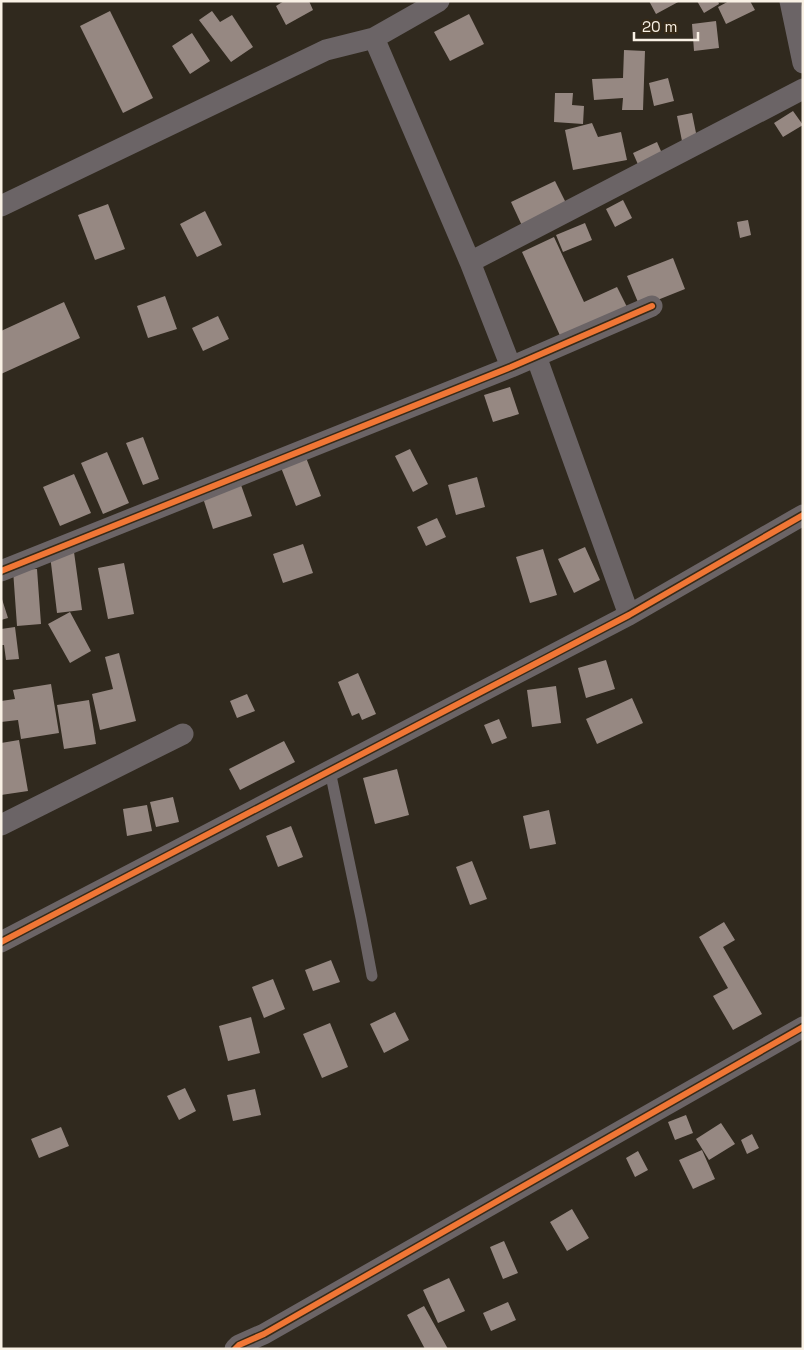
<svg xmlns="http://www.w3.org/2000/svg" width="804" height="1350" font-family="'Space Grotesk',sans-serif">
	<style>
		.building { fill: #968882 }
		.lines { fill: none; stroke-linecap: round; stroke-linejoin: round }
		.lane { stroke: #6b6466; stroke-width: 11 }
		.street { stroke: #6b6466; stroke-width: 21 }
		.cycleway-casing { stroke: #372a17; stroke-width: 9 }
		.cycleway { stroke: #f07635; stroke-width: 6 }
	</style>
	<rect width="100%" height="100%" fill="#30291e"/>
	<path class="building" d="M284 1H309L313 10 286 25 276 6Z
		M649 1H680L656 14Z
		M697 1H718L719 4 704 13Z
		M729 1H750L755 10 726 24 718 7Z
		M110 11 153 98 123 113 80 26Z
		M212 11 220 22 232 15 253 47 231 62 199 20Z
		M469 14 484 44 450 61 434 32Z
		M716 21 719 48 694 51 692 24Z
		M192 33 210 61 190 74 172 46Z
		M624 50 645 51 643 110H622L623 98 594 100 592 79 623 78Z
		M668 78 674 101 654 106 649 83Z
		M555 93H573L572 105 584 106 583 124 554 122Z
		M793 111 803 125 783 137 774 123Z
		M692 113 698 143 683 146 677 116Z
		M592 123 598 137 621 132 627 160 573 170 565 130Z
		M657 142 664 158 640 169 633 153Z
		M555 181 569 209 524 230 511 202Z
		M623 200 632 218 615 227 606 209Z
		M108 204 125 249 95 260 78 215Z
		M205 211 222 245 197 257 180 224Z
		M748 220 751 235 740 238 737 222Z
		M585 223 592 240 563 252 556 235Z
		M554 237 584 302 617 287 627 307 562 340 522 252Z
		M673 258 685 289 640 307 627 276Z
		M165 296 177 329 148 338 137 306Z
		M64 302 80 338 1 374V331Z
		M218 316 229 339 203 351 192 328Z
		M510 387 519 414 493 422 484 395Z
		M143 437 159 479 143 485 126 443Z
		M410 449 428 484 413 492 395 456Z
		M107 452 129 503 103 514 81 463Z
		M305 455 321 496 296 506 280 465Z
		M74 474 91 513 60 526 43 487Z
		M477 477 485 507 456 515 448 485Z
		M241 485 252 516 213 529 203 498Z
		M437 518 446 537 426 546 417 527Z
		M303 544 313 573 283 583 273 554Z
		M585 547 600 580 574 593 558 559Z
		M543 549 557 595 530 603 516 557Z
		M74 552 82 610 57 613 50 555Z
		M124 563 134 614 108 619 98 568Z
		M37 569 41 624 17 626 13 570Z
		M1 596 8 618 1 620Z
		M70 612 91 651 70 663 48 624Z
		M15 627 19 659 6 660 4 645H1V629Z
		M119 653 136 721 100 730 92 694 113 689 105 657Z
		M606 660 615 689 586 698 578 668Z
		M358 673 376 714 362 720 359 713 352 716 338 682Z
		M51 684 59 733 21 739 18 720 1 722V701L15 699 13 690Z
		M556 686 561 723 532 727 527 690Z
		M247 694 255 711 237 718 230 701Z
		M632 698 643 723 597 744 586 719Z
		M89 700 96 744 64 749 57 705Z
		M499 719 507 738 492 744 484 725Z
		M19 740 28 791 1 795V743Z
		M284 741 295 762 240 790 229 769Z
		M397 769 409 815 375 824 363 778Z
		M173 797 179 822 156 827 150 802Z
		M147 805 152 831 127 836 123 809Z
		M549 810 556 844 530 849 523 816Z
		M291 826 303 857 278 867 266 836Z
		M472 861 487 899 470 905 456 867Z
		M724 922 735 940 723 947 762 1014 733 1030 713 996 728 988 699 937Z
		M331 960 340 982 313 991 305 970Z
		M273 979 285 1009 264 1018 252 987Z
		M395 1012 409 1040 384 1053 370 1024Z
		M251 1017 260 1053 228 1061 219 1026Z
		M330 1023 348 1067 322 1078 303 1034Z
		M185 1088 196 1111 179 1120 167 1096Z
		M255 1089 261 1115 233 1121 227 1095Z
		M686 1115 693 1133 675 1140 668 1122Z
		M721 1123 735 1144 709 1160 696 1139Z
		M61 1127 69 1146 39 1158 31 1139Z
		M752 1134 759 1148 747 1154 741 1140Z
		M702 1150 715 1179 693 1189 679 1160Z
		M638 1151 648 1170 635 1177 626 1158Z
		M572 1209 589 1238 567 1251 550 1222Z
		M504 1241 518 1273 503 1279 490 1247Z
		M449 1278 465 1311 438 1323 423 1290Z
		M508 1302 516 1320 491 1331 483 1313Z
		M424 1306 448 1349H425L407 1315Z"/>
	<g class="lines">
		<path class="lane" d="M330 771 361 918 372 976"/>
		<path class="street" d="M790 1 803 63
			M374 38 470 262 511 367
			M1 206 326 50 374 38 439 1
			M470 262 803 89
			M536 356 629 615
			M1 571 511 367 652 306
			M1 825 183 734
			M1 942 629 615 803 515
			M235 1349 239 1345 264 1334 803 1027"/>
		<defs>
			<path id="cycleway" d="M1 571 511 367 652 306
				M1 942 629 615 803 515
				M235 1349 239 1345 264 1334 803 1027"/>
		</defs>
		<use href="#cycleway" class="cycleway-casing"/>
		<use href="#cycleway" class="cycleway"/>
	</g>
	<rect width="804" height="1350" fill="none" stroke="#f9f1e5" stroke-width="5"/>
	<path d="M634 32v8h64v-8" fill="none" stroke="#f9f1e5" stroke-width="2.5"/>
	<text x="642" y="32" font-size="15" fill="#f9f1e5" stroke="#372a17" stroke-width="4" paint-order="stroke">20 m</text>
</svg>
